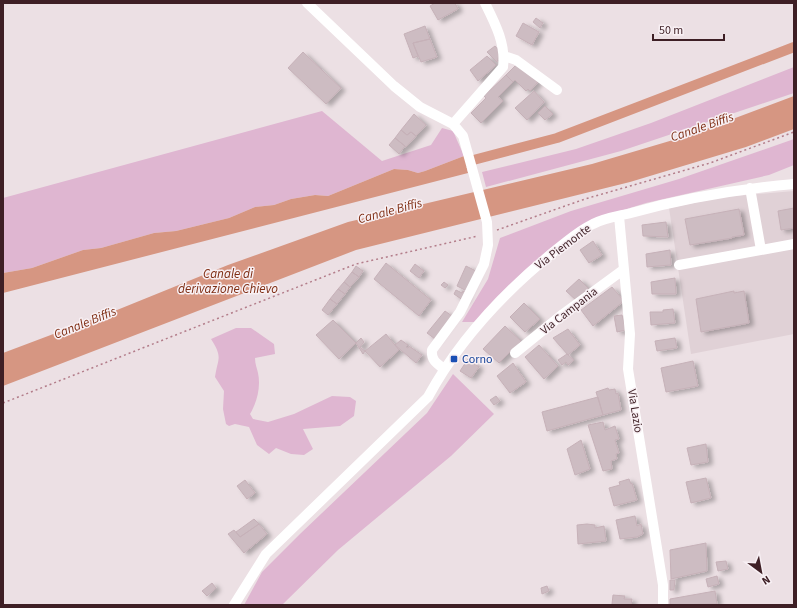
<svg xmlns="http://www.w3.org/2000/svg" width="797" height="608" font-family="'Source Sans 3',sans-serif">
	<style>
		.built { fill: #e0d1d6 }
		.green { fill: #dfb6d1 }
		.water { fill: #d69682 }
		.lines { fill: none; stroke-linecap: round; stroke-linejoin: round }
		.canal { stroke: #d69682; stroke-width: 10 }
		.building { fill: #cdbcc2; stroke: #c6b1b8; filter: url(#shadow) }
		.path { stroke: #b37d8a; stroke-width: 1.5; stroke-dasharray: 2 3; stroke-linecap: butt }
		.minor { stroke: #fff; stroke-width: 10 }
		.transit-dot { fill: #1a4fb4; stroke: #f8f0f4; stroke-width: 1.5 }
		.labels { text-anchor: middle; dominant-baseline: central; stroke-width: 3; stroke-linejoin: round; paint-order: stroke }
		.street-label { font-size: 12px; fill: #3e1f25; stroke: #f8f0f4 }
		.transit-label { font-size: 12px; fill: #164399; stroke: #f8f0f4; text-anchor: start }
		.water-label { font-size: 13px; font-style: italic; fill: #7f2e14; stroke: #f8f0f4 }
	</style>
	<defs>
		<filter id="shadow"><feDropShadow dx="4.5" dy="2.5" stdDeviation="2" flood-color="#0004"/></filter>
	</defs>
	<rect width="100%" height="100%" fill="#ece0e4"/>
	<path class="built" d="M794 191V334L691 354 669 208 723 197Z"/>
	<path class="green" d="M794 67V93L621 151 486 187 482 172 576 149 651 123Z
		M322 111 382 161 431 145 442 128 453 131 464 156 425 171 418 173 408 170 394 169 328 196 315 195 291 199 274 205 255 207 229 218 176 231 154 233 101 248 83 250 32 268 3 273V198Z
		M794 139V165L769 175 646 203 591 220 476 322H462L488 279 500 238 571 211 679 179Z
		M236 328H251L274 344 275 354 255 358C255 364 257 368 258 373 261 387 257 402 250 414L253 419 268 422 294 414 332 396 350 397 356 401 354 416 340 426 303 429 313 449 304 455 291 454 276 448 269 454 257 445 249 427 235 424 229 426 226 424 223 409 224 391 215 377C218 357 223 358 211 339Z
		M453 374 494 414 451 456 338 550 282 605H244L262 572 301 533 427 413Z"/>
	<path class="water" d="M794 96V129L746 147 630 182 356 250 3 386V353L117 310 228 265 348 222 592 164 690 135Z
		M464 156 468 173 3 293V273L32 268 83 250 101 248 154 233 176 231 229 218 255 207 274 205 291 199 315 195 328 196 394 169 408 170 418 173 425 171Z"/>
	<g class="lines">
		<path class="canal" d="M462 163 557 138 794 47"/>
	</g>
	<path class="building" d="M435 3H455L458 9 438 20 430 6Z
		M536 18 543 23 540 28 533 22Z
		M523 23 539 32 532 45 516 36Z
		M425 26 430 39 413 43 418 56 413 58 404 34Z
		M430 39 437 57 421 62 413 43Z
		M495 46 500 52 497 62 487 52Z
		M303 52 341 88 326 104 288 68Z
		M487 56 496 65 478 81 470 70Z
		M518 63 538 82 530 91 528 89 526 91 515 80 513 82 506 75Z
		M506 75 513 82 498 97 503 101 481 123 471 113 486 98 484 96Z
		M534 91 544 102 527 120 515 108Z
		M545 106 553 114 545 120 538 113Z
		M414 114 426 125 416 136 411 132 407 135 401 130Z
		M401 130 407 135 411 132 416 136 406 147 395 138Z
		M395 138 405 146 399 154 389 145Z
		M794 208V228L781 230 778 211Z
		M739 209 744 235 732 237V238L690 245 685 219Z
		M666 222 668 237 643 236 642 225Z
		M593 241 602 255 589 263 580 250Z
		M670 250 671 265 647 267 646 254Z
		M386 263 431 300 419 316 374 279Z
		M415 264 424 271 419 278 410 271Z
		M356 266 363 271 359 277 352 272Z
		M466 266 476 271 467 291 457 286Z
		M352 272 359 277 350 287 344 282Z
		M675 278 676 294H652L651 282Z
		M579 279 590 290 578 302 566 291Z
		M344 282 350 287 345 294 338 289Z
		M444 282 448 285 445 288 441 285Z
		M612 287 624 301 593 326 581 310Z
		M338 289 345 294 337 304 330 299Z
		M456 290 462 293 463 291 467 293 464 301 454 294Z
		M734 291V293L744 291 749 323 701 332 696 299Z
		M330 299 337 304 328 315 322 310Z
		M524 303 540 319 525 332 510 317Z
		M673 309 675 323 651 325 650 312H663V310Z
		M445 311 452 316 435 339 427 333Z
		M622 315 626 330 617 332 614 316Z
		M333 320 356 343 339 359 316 335Z
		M505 326 521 341 499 363 483 349Z
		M568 329 580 345 568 355 553 338Z
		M386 334 399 350 380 367 365 351Z
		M361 338 364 342 360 347 365 351 363 354 356 343Z
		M675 338 677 348 657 351 655 341Z
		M401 340 408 345 406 347 408 348 409 346 422 355 416 363 395 345Z
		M539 345 558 366 544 379 525 357Z
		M567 354 574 360 568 365 566 362 562 365 558 360Z
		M468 359 479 367 471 378 460 371Z
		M693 361 698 386 666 392 661 368Z
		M513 363 526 382 510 393 497 376Z
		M608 388 609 390 615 389 616 394 618 393 621 410 603 415 596 392Z
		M496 396 500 401 494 405 490 400Z
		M598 397 603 415 547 431 542 412Z
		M603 422 605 430 615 426 619 439 615 440 619 453 616 454 617 459 611 461 612 469 603 471 588 425Z
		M581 440 590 469 575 475 567 449Z
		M706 444 708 462 691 465 687 448Z
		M706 478 711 498 691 503 686 482Z
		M629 479 631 484 632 483 637 500 614 506 609 488 620 485 619 482Z
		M245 480 255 493 247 499 237 486Z
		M635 516 637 526 641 524 643 534 637 537 620 539 616 520Z
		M254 519 259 524 240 537 236 532Z
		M259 524 267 534 244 553 228 534 234 530 240 537Z
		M587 524 595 525V528L604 526 606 541 578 544 577 525Z
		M706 543 707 571 671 579 670 550Z
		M726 561 728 569 718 571 716 562Z
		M717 576 719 584 708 587 706 579Z
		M670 580H675L674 590H670Z
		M212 583 216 588 207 596 202 591Z
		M547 586 549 591 542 594 541 588Z
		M715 591 717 604 670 605V599Z
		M613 595 625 596 624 599H632L631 605H611L612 604Z"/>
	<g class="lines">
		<path class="path" d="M497 230 585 199 710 163 794 132
			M3 403 356 264 478 236"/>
		<path class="minor" d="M307 3 394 86 420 107 453 124 463 136 487 222 488 245 484 264 460 312 432 350C431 360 436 363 444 369
			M504 56 516 60 557 90
			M453 124 503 67C506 44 495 23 485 3
			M750 188 761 250
			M619 216 630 334 628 369 663 585V605
			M679 265 794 244
			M515 353 563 314 623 270
			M234 605 266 554 428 397C459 340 505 291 556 250 567 241 580 230 593 224 604 218 619 216 631 213 684 198 739 189 794 184"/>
	</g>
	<rect class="transit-dot" x="450" y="355" width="8" height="8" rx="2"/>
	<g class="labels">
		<g class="street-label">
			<text transform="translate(563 247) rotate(-37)">Via Piemonte</text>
			<text transform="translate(569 311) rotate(-38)">Via Campania</text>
			<text transform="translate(635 411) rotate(81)">Via Lazio</text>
		</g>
		<g class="transit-label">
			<text x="462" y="359">Corno</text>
		</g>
		<g class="water-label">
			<text transform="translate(702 127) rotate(-19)">Canale Biffis</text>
			<text transform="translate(390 211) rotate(-15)">Canale Biffis</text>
			<text x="228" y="274">Canale di<tspan x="228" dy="15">derivazione Chievo</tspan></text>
			<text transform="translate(85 323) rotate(-22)">Canale Biffis</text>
		</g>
	</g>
	<rect width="797" height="608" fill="none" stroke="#3e1f25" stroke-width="8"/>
	<g transform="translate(761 572) rotate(148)" stroke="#f8f0f4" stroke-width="3" paint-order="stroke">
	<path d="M0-3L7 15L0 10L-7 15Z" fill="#3e1f25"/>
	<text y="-6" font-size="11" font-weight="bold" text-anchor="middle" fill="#3e1f25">N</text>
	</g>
	<path d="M653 34v6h71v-6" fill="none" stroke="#3e1f25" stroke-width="2"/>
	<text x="659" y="34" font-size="12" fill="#3e1f25" stroke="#f8f0f4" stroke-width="3" paint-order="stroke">50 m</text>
</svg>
